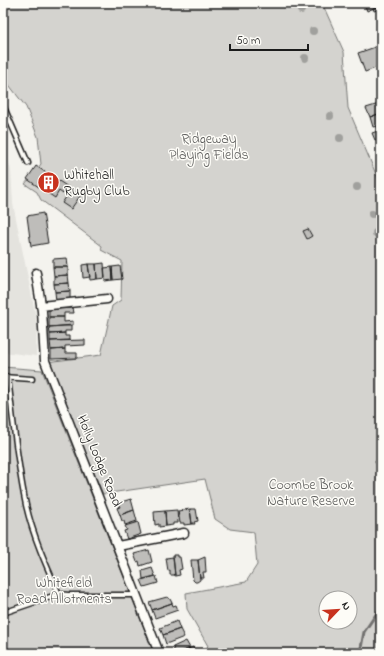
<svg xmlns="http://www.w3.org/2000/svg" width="384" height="656" font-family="'Indie Flower',sans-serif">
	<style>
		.built { fill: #e4e3de }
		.green { fill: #d4d3cf; stroke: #787876; fill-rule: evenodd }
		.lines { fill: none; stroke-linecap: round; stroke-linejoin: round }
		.stream { stroke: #72716f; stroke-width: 3 }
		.building { fill: #bebdba; stroke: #1c1c1c }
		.service-casing { stroke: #1c1c1c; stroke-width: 7 }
		.minor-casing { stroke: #1c1c1c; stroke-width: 11 }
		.service { stroke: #fdfcf7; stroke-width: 4 }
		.minor { stroke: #fdfcf7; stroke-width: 8 }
		.tree { fill: #a0a09d }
		.labels { text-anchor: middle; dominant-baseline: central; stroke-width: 3; stroke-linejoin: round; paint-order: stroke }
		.park-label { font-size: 14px; fill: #5c5c5b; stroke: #fdfcf7 }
		.poi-label { font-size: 14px; fill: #1c1c1c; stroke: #fdfcf7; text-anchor: start }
		.street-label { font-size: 14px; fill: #1c1c1c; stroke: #fdfcf7 }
	</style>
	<rect width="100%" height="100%" fill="#f4f3ee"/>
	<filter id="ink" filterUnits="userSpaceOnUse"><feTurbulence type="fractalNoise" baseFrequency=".025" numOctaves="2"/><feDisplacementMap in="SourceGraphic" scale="8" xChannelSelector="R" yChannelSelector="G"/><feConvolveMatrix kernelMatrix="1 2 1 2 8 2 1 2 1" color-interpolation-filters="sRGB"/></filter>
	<g filter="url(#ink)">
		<path class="built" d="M3 143 11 170 13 204 37 322 36 356 3 352Z"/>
		<path class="green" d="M3 3H322L344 52 348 108 381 186V653H201L208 646 187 609 186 593 246 582 257 565 254 532 230 529 215 519 205 479 103 494 47 362 101 355 112 306 121 300 122 261 101 250 102 246 41 200 37 192 25 184 41 164 38 137 26 107 3 77ZM326 598H350V622H326Z
			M3 367 42 370 154 653H3Z"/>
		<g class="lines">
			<path class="stream" d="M376 462 381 466
				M360 653 364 632 381 607"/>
		</g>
		<path class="building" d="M364 3H381V5L367 11Z
			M381 5V15H379L377 10 374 11 373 8Z
			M381 45V66L365 72 358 53Z
			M379 104 381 113 370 117 366 108Z
			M381 113V129L378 130 377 126 373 127 370 117Z
			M381 130V138L375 140 372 133Z
			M36 166 68 187 63 194 59 191 55 198 27 179Z
			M71 190 80 196 71 209 62 203Z
			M43 213 48 243 31 246 27 216Z
			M308 229 312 236 307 239 303 231Z
			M67 258 68 267H53V259Z
			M104 263 105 278 97 279 96 264Z
			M88 264H96L97 279 90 280Z
			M88 264 90 277 83 278 82 265Z
			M120 266 122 279 113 280 112 267Z
			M53 267H68V275L54 276Z
			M112 267 113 280 105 281 104 268Z
			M68 275 69 283 54 284V276Z
			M69 283 70 291 55 292 54 284Z
			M70 291V300L56 301 55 292Z
			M73 308 74 313H64V317H49V309Z
			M49 317H64V322L73 321V325L49 327Z
			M64 326H71V331H65V333L50 334 49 327Z
			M65 333V336H69V340L50 341V334Z
			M85 340V345L65 346V349L51 350 50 341Z
			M65 349V353H77V358L51 359V350Z
			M131 499 134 510 120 515 117 508 120 507 118 503Z
			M190 509H196L198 521 194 522 195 524H192Z
			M190 509 192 524 184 525V523H180L178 511Z
			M134 510 137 521 125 525 124 521H122L120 515Z
			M177 510 178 523H173V525L166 526 165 511Z
			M165 511 166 526 159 527V524L155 525 154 512Z
			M138 522 141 534 127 539 124 531 127 530 125 526Z
			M149 550 152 562 140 566 139 561 137 562 134 554Z
			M173 555H177V557H180L182 569 179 570 180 575 175 576Z
			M173 557 175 575H170V570L168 571 166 558Z
			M205 557 206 572H203L204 578H200L198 560Z
			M191 560H198L200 580 197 582H195L193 580Z
			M152 568 155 576 143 579 142 571Z
			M156 576 158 583 144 587 141 580Z
			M167 597 170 599 172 603 152 610 149 602Z
			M172 603 173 606 176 605 178 610 155 618 152 610Z
			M177 621 180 629 163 635 160 628Z
			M180 629 184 637 166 644 163 635Z
			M186 641 190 648 179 653H175L173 647Z
			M193 647 195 652 192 653H179Z"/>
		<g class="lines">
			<defs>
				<path id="service" d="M3 105 28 163
					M3 377 32 379
					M8 377C13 420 17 463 26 505 33 536 46 565 59 594
					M3 613 59 594 68 595H137"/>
				<path id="minor" d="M36 273 42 311 45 361 159 653
					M41 306 107 299
					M118 546 184 533"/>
			</defs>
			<use href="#service" class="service-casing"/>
			<use href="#minor" class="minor-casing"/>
			<use href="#service" class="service"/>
			<use href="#minor" class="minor"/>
		</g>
		<g class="tree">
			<circle cx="301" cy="10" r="4"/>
			<circle cx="313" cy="31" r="4"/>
			<circle cx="305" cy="58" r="4"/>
			<circle cx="330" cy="116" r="4"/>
			<circle cx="340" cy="138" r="4"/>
			<circle cx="357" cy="187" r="4"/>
			<circle cx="372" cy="214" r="4"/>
			<circle cx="376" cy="233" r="4"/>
		</g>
	</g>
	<defs>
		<symbol id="building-disc" viewBox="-11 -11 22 22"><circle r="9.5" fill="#c8321e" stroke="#fdfcf7"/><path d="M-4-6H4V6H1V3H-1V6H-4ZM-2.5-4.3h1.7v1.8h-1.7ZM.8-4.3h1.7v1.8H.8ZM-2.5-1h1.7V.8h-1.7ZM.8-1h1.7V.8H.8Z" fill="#fff"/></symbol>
	</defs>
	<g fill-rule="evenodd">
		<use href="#building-disc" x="36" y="170" width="25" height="25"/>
	</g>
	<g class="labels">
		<g class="park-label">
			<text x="209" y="139">Ridgeway<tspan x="209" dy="16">Playing Fields</tspan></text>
			<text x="311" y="485">Coombe Brook<tspan x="311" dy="16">Nature Reserve</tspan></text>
			<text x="64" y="583">Whitefield<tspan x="64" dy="16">Road Allotments</tspan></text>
		</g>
		<g class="poi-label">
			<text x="64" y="175">Whitehall<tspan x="64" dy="16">Rugby Club</tspan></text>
		</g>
		<g class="street-label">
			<text transform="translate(99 461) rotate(68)">Holly Lodge Road</text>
		</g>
	</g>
	<rect width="384" height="656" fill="none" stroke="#fdfcf7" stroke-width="16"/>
	<rect x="8" y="8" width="368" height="640" fill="none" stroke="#1c1c1c" stroke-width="1.5" filter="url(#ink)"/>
	<g transform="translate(338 610) rotate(65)"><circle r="19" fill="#fdfcf7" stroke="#a3a29f"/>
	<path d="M0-3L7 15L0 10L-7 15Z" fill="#c8321e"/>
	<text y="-6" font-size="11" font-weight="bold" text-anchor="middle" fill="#1c1c1c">N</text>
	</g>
	<path d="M230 44v6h78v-6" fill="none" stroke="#1c1c1c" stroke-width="2"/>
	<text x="236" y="44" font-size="12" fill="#1c1c1c" stroke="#fdfcf7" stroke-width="3" paint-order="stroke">50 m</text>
</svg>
